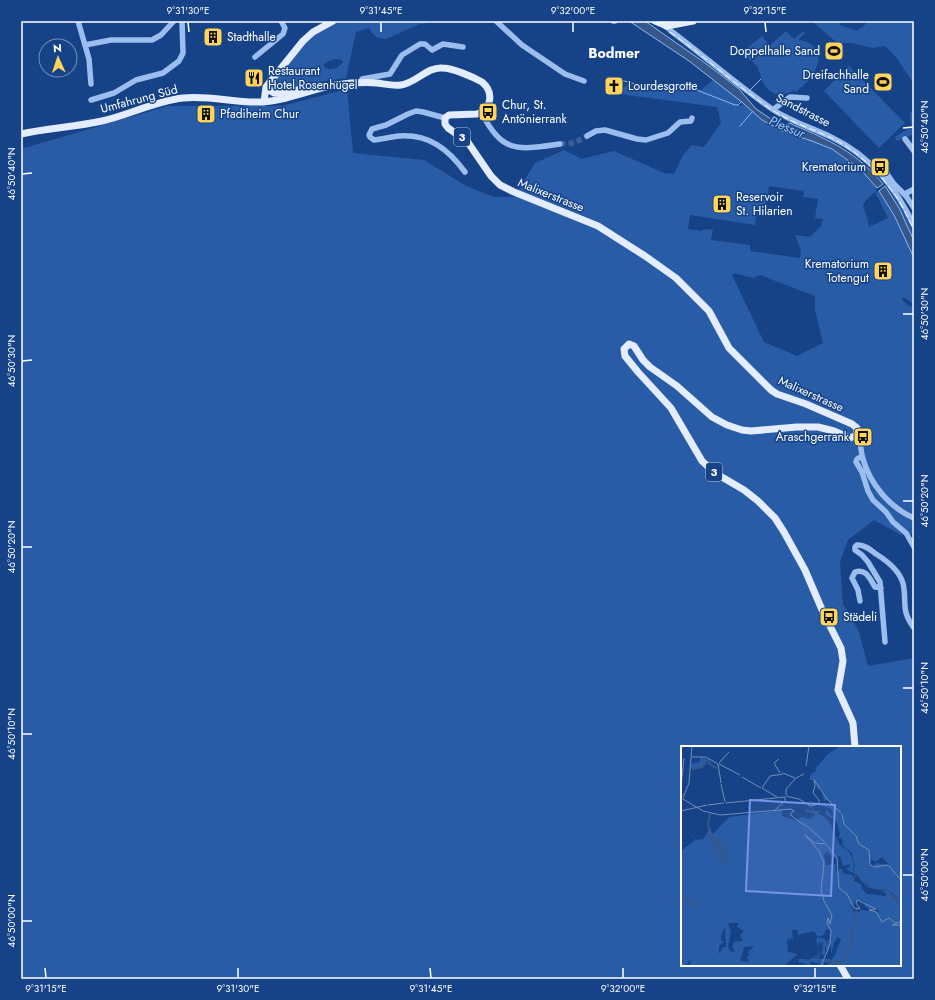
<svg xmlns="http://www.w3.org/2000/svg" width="935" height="1000" font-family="Jost,sans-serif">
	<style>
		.green { fill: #285ca6; fill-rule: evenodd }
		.water { fill: #36578a; stroke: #8eb8f1 }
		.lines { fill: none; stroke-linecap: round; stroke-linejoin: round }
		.stream { stroke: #8eb8f1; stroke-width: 1 }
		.minor-tunnel { stroke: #395f99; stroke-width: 5.5; stroke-dasharray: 5.5 3; stroke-linecap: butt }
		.minor { stroke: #9cbeee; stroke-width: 5.5 }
		.major { stroke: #e3edff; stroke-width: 7 }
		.rail { stroke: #fff; stroke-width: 1; stroke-dasharray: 7 3; stroke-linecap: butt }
		.ticks { fill: none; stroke: #fff; stroke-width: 1.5 }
		.labels { text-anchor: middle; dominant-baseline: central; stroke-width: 3; stroke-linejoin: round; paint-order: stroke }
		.shield { fill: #164387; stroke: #b9c7db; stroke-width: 1 }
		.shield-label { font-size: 11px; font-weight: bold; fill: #fff }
		.poi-label { font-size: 12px; fill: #fff; stroke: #164387; text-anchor: start }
		.street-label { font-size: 12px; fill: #fff; stroke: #164387 }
		.water-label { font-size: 13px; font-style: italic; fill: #a7c8f6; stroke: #164387 }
		.quarter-label { font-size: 14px; font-weight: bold; fill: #fff; stroke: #164387 }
		.inset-river { fill: none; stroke: #36578a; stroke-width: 2 }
		.inset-road { fill: none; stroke: #738eb7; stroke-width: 1 }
		.view { fill: #7795e8; fill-opacity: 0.15; stroke: #7795e8; stroke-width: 2 }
		.inset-edge { fill: none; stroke: #fff; stroke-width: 2 }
		.neatline { fill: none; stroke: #fff; stroke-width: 1.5 }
		.ticks-label { font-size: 10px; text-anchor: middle; fill: #fff }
	</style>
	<rect width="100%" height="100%" fill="#164387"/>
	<path class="green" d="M333 21H429L428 23 420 24 386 39C377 39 373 35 369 28L356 32 346 78 324 81 280 90 269 89 300 44ZM337 59 342 60 343 62C338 68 331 72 324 67V64L331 60Z
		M809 21H839L840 25 857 31 860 28H862L868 21H914V84L896 57 885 46 872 48 852 43H837L812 21Z
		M786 31 794 39 804 31 805 33 798 40C815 41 824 55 815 70L817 73 796 92 794 90C784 97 770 96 764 84 761 79 762 76 758 70L759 69 752 61Z
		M762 36 769 45 750 61 742 52Z
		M849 66 905 123 879 148 824 91Z
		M713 80 740 101 737 104 741 106 743 103C757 116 771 127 789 134 802 138 815 141 827 147 847 157 862 172 877 188L875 189 877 192 879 191 894 215 914 258V304L903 297 902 300 909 306 914 307V534L901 535 874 520 848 540 840 562 843 604 859 632 868 666 914 658V979H21V149L168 106H282L347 89 353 153 424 160 468 187 494 197H514L535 163 564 150 582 159 614 151 664 173 674 174 683 155 692 145 704 147 721 123 717 107 612 93V87L621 89 627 85 650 88 683 86 701 90ZM769 186 804 191 803 197 818 199 815 218 823 219 821 226 810 237 795 235 801 250 800 258 750 251V245L711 240 713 230 703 229 702 231 688 229 690 215 755 225 758 206 766 207ZM875 192 888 218 869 227 868 221 863 205 866 200ZM734 273 753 278 760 275 815 296V310L823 343 797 356 764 342 732 275ZM682 747H900V965H682Z
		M914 110V134L897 141 895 137 911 127 910 112Z
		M886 185C896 199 914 225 914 241L899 208 885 186Z"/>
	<path class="water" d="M629 21H645L705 63 738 88 756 109 774 121 787 125 790 123 794 125C831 141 856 152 883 184L877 188 860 169 832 149 812 141 784 132 762 120 743 103 689 61Z
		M885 186 899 208 914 241V258L894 215 879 191Z"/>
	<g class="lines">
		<path class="stream" d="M608 77 648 87 684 85 735 105H738L741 102
			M750 90 761 79
			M740 126 753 111
			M912 214 913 218"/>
		<path class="minor-tunnel" d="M560 144 574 143 587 136"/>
		<path class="minor" d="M78 21 89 59 91 84
			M496 21 522 45 565 74 584 81
			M613 21H615
			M667 26 671 31C706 57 739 87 775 111 793 122 812 128 831 137 869 155 897 188 914 226
			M85 45 111 40H152L161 35 174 21
			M255 57 283 34 285 28 281 21
			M361 83 362 79 390 74 402 55 420 44H425L432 50 443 44 463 47
			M91 100 114 93 136 80 163 73 179 61 183 53 182 21
			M774 109 790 97 807 98
			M481 112C503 154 517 150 560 144
			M445 118 423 112 416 111 408 114 386 125 372 129 369 135 370 137 374 140C382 139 391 137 399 136 429 134 448 149 465 172
			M587 136 596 131 605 130 637 139 646 140 668 133 680 122 691 121 692 118
			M905 139 914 151
			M878 171 882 169 885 171 894 184 906 196 914 208
			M905 194 914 189
			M857 435C862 443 860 450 863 459 870 484 890 508 914 518
			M862 456 857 459 856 462 862 472 868 491 873 500 886 512 893 522 906 533 914 547
			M860 601 858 590 852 578 855 572C866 568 870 579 875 587L881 588
			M885 642 880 582 868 562 862 555 855 550V547L857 545C864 544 871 550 876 554 889 562 903 573 904 589 906 607 902 611 914 628"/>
		<path class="major" d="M655 21 667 26 693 21
			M269 83V90L274 93 305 89
			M264 102 266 87 303 41 313 32 333 21
			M21 134C48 128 75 127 102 121 129 115 155 101 183 98 209 95 235 103 261 102 287 101 310 89 335 85 349 83 363 82 377 83 385 84 393 86 401 85 416 83 427 67 442 68 453 68 473 77 482 82 494 92 492 109 477 114L449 115 445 118V124L448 128 467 141 491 176 500 185 514 192 598 226 645 256 676 278 709 311 729 348 771 390 777 394 806 404 852 424 857 428V435L850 438 834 431 818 427H797L751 431 742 430 727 425 712 417 677 386 650 367 643 360 634 346 629 344 624 349 625 356 638 372 671 408 702 461 715 473 744 490 758 501 775 518 784 532 805 570 823 612 841 648 843 661 838 690 853 723 855 747
			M840 965 848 979"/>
		<path class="rail" d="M653 21C695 47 731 82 772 110 792 123 815 130 836 140 852 149 866 161 879 174
			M876 170 899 200 914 230"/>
	</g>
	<path class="ticks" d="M188 22 189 32M381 22V32M573 22V32M765 22 766 32M903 128 913 127M22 174 32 173M903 314H913M22 361 32 360M903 501H913M22 547H32M903 688H913M22 734H32M903 875H913M22 921H32M45 968 46 978M238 968V978M430 968 431 978M623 968V978M815 968V978"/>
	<defs>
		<symbol id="building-square" viewBox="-11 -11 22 22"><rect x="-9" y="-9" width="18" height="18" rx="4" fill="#ffd559" stroke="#164387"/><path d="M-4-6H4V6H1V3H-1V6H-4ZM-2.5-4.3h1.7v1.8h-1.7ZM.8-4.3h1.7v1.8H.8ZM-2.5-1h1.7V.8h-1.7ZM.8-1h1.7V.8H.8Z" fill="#111"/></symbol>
		<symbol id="stadium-square" viewBox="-11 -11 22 22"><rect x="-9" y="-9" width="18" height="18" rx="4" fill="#ffd559" stroke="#164387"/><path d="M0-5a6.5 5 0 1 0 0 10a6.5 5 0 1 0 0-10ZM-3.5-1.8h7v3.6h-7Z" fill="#111"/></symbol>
		<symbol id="restaurant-square" viewBox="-11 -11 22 22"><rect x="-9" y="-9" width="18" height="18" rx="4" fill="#ffd559" stroke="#164387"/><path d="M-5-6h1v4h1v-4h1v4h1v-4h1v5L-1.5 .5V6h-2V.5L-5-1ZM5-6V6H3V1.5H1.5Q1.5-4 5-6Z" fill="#111"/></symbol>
		<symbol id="church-square" viewBox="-11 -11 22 22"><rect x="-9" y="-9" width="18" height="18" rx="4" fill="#ffd559" stroke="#164387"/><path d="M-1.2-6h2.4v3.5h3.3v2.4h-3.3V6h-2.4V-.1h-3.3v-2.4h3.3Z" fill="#111"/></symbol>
		<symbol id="bus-square" viewBox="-11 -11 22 22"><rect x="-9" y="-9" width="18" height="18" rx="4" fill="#ffd559" stroke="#164387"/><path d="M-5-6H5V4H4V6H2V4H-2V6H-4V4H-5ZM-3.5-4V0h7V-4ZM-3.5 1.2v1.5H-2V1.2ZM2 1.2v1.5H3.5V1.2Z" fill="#111"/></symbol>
	</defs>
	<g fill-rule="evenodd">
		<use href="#building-square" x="202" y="26" width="22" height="22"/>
		<use href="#stadium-square" x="823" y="40" width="22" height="22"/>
		<use href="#restaurant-square" x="243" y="67" width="22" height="22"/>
		<use href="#stadium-square" x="872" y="71" width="22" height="22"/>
		<use href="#church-square" x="603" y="75" width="22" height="22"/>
		<use href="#bus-square" x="477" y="101" width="22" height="22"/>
		<use href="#building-square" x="195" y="103" width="22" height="22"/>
		<use href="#bus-square" x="869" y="156" width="22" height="22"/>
		<use href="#building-square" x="711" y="193" width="22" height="22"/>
		<use href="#building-square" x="872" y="260" width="22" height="22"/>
		<use href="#bus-square" x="852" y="426" width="22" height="22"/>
		<use href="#bus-square" x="818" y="606" width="22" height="22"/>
	</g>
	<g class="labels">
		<g class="shield">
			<rect x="454" y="128" width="16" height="18" rx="3"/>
			<rect x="706" y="463" width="16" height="18" rx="3"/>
		</g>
		<g class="shield-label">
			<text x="462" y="137">3</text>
			<text x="714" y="472">3</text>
		</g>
		<g class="poi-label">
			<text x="227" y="37">Stadthalle</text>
			<text x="820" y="51" text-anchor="end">Doppelhalle Sand</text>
			<text x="268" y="71">Restaurant<tspan x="268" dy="14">Hotel Rosenhügel</tspan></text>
			<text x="869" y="75" text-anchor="end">Dreifachhalle<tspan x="869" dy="14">Sand</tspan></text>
			<text x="628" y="86">Lourdesgrotte</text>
			<text x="502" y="105">Chur, St.<tspan x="502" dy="14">Antönierrank</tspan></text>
			<text x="220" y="114">Pfadiheim Chur</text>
			<text x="866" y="167" text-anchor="end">Krematorium</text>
			<text x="736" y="197">Reservoir<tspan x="736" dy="14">St. Hilarien</tspan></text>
			<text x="869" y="264" text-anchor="end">Krematorium<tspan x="869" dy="14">Totengut</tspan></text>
			<text x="849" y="437" text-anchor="end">Araschgerrank</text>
			<text x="843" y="617">Städeli</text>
		</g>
		<g class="street-label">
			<text transform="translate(139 99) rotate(-15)">Umfahrung Süd</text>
			<text transform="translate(803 110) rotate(27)">Sandstrasse</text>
			<text transform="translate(551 195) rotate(22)">Malixerstrasse</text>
			<text transform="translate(811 394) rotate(24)">Malixerstrasse</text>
		</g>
		<g class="water-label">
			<text transform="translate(787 127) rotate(23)">Plessur</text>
		</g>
		<g class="quarter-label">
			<text x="614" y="53">Bodmer</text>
		</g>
	</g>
	<g transform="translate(681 746)">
		<rect width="220" height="220" fill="#164387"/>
		<path d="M159 0H220V220H146L154 209 160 193 157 191 153 196 150 209V195L147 206 144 200V208L141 209 142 195 140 198 138 195 137 202 135 194 137 191 144 193 147 200 146 194 152 193 149 191 150 185 147 183 144 184V188L137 191 133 185 117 189V184H111L112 193 109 192 108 196 107 192 106 194 107 206 117 208 103 220H9L10 212 5 220H0V105L14 94 7 84 15 94 22 93 28 84 26 79 28 71 27 79 32 88 48 71 101 64V70L115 75 120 71 130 73 134 68 125 65H134L147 75 158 98 169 107 173 120 171 124 172 126 174 120 171 107 162 100 161 92H157L159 88 154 71 149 72 144 67 146 64 151 70 153 68 150 63 140 59 143 56 147 61 150 58 146 54 143 55 140 41 138 45 132 34H128L130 28 136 25 134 23 147 8ZM146 106 153 112 159 110 162 120 169 118V121L164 123 175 128 186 141 184 134 189 142 206 144 211 147 220 156 204 145H199L204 146 205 150 186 148 181 143 180 138 173 135 171 129 162 127 161 122 155 126V118L145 119 143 109ZM201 111 208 119 195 117 192 121 188 118 191 113 194 116ZM175 154 184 156 183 159 187 163 195 162 198 166 180 164 175 168 168 158 171 161ZM47 177H57L56 181 63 185 59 189 62 195 53 196 51 201 54 205 50 206 47 201 50 186ZM44 181 45 201H42L38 208V200L43 196 40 194V189ZM73 200 66 207H69L66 212 68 216 59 215 63 201ZM20 11 28 14 21 21 11 24 10 18 18 16ZM139 200 138 207 133 213 136 212 142 202 137 213H150L146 217 143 216V220H138L139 215 137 218 135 215 136 217 128 215 130 218 127 220 122 216 123 219 120 216 114 219 118 217 117 213H126L125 215 132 212 137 208Z" fill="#285ca6" fill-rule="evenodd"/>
		<path d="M121 55 126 58 138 68 144 71 149 76 159 99 169 106 172 112 173 120 172 125 184 134 188 141 206 144 220 156H216L204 145 188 142 183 134 175 128 173 134 168 139 174 128 171 125 173 120 169 106 158 98 148 76 145 73 138 69Z" fill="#36578a"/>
		<path class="inset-river" d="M29 15 28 18 36 22M12 23 21 21 28 13M124 64 136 67 138 65M29 68 27 79 30 88M29 89 38 114M31 89 42 108 43 119M35 91 45 106 46 117M0 148 15 161H20M143 215 160 216M159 220 169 201 176 162"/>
		<path class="inset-road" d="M11 11H25L37 18M98 13 93 17 99 27M38 17 48 6M37 18 40 37M38 18 59 29M125 20 128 0M102 27 114 32M61 31 80 42M134 35 146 53 160 67M40 38 44 56M0 41 3 12M81 42 89 30 102 28M81 42 96 51M105 49V43L115 32 123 28M105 50 118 53 130 60 138 58V54L132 47 134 40 133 33M2 52 8 37 11 0M2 53 22 65 39 69 110 63 113 65 109 68 114 73 127 81 144 96M45 57 104 51M27 59 43 57M0 65 26 59M93 65 104 55V51M161 68 163 78 175 90 178 98 188 104 189 119 194 121 207 119 220 134M145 98 156 112 158 142 166 148 173 162 179 163 175 157 176 154 195 163 188 164 195 166 201 176 208 172 214 177 220 176M216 178 211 179H220M140 220 149 198 150 185 146 177 147 172 149 178 151 169 143 155 140 144 143 117 138 105 124 89 134 97 145 98"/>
		<path class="view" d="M69 54 154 59 150 150 65 145Z"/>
		<rect width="220" height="220" class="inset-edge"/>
	</g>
	<rect width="935" height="1000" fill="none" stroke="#164387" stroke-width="44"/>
	<g transform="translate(58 58) rotate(357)"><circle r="19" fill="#164387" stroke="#738eb7"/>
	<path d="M0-3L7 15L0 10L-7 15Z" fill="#ffd559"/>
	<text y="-6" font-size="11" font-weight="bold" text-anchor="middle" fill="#ffffff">N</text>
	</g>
	<rect x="22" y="22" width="891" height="956" class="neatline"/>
	<g class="ticks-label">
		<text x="188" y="14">9°31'30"E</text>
		<text x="381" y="14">9°31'45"E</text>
		<text x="573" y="14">9°32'00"E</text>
		<text x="765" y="14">9°32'15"E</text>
		<text transform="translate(924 127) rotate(-90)" y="4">46°50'40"N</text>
		<text transform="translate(11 174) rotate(-90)" y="4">46°50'40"N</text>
		<text transform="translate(924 314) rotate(-90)" y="4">46°50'30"N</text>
		<text transform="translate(11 361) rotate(-90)" y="4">46°50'30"N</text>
		<text transform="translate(924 501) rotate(-90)" y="4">46°50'20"N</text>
		<text transform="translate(11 547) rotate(-90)" y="4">46°50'20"N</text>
		<text transform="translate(924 688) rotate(-90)" y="4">46°50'10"N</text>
		<text transform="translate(11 734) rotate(-90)" y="4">46°50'10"N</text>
		<text transform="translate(924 875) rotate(-90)" y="4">46°50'00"N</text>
		<text transform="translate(11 921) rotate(-90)" y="4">46°50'00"N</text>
		<text x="46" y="992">9°31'15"E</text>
		<text x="238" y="992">9°31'30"E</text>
		<text x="431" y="992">9°31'45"E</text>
		<text x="623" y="992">9°32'00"E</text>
		<text x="815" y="992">9°32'15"E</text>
	</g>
</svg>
